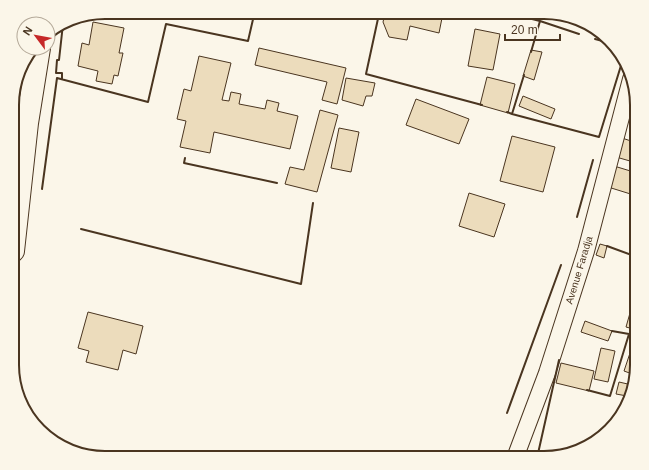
<svg xmlns="http://www.w3.org/2000/svg" width="649" height="470" font-family="Arial,sans-serif">
	<style>
		.building { fill: #ecdcbc; stroke: #4a3520 }
		.lines { fill: none; stroke-linecap: round; stroke-linejoin: round }
		.minor-casing { stroke: #4a3520; stroke-width: 18 }
		.secondary-casing { stroke: #4a3520; stroke-width: 24 }
		.minor { stroke: #fbf6e9; stroke-width: 16 }
		.secondary { stroke: #fbf6e9; stroke-width: 22 }
		.wall { stroke: #4a3520; stroke-width: 2 }
		.labels { text-anchor: middle; dominant-baseline: central; stroke-width: 3; stroke-linejoin: round; paint-order: stroke }
		.street-label { font-size: 10px; fill: #4a3520; stroke: #fbf6e9 }
		.rim { fill: none; stroke: #4a3520; stroke-width: 2 }
	</style>
	<rect width="100%" height="100%" fill="#fbf6e9"/>
	<path class="building" d="M443 13 439 33 410 26 407 40 389 37 383 22 385 14Z
		M93 22 124 28 119 53H123L118 76 114 75 112 84 96 81 98 71 78 66 82 43 89 45Z
		M475 29 500 34 493 70 468 66Z
		M259 48 346 68 337 104 322 100 327 82 255 65Z
		M531 50 542 52 534 80 523 76Z
		M199 56 231 63 222 100 229 101 231 92 241 94 239 104 265 109 267 100 279 103 277 111 298 116 290 149 214 132 210 153 180 147 186 121 177 119 184 89 191 91Z
		M487 77 515 84 508 113 480 105Z
		M346 78 375 83 372 96H366L363 106 342 100Z
		M635 94 637 100V139L630 137 636 111 631 110Z
		M523 96 555 109 551 119 519 106Z
		M416 99 469 119 459 144 406 125Z
		M320 110 338 115 317 192 285 184 290 167 304 170Z
		M339 128 359 132 351 172 331 168Z
		M512 136 555 147 543 192 500 181Z
		M622 138 637 143V163L616 157Z
		M614 166 637 173V196L608 187Z
		M469 193 505 204 494 237 459 226Z
		M600 244 607 246 604 258 596 255Z
		M88 312 143 326 136 354 123 350 118 370 86 362 89 351 78 348Z
		M630 313 637 315V330L626 327Z
		M585 321 612 331 608 341 581 332Z
		M601 348 615 351 608 382 594 379Z
		M631 350 637 352 635 375 624 371Z
		M561 363 594 371 589 391 556 383Z
		M619 382 632 385 627 396 616 394Z"/>
	<g class="lines">
		<defs>
			<path id="minor" d="M515 458 547 373 586 251 631 79"/>
			<path id="secondary" d="M13 251 27 123 39 48"/>
		</defs>
		<use href="#minor" class="minor-casing"/>
		<use href="#secondary" class="secondary-casing"/>
		<use href="#minor" class="minor"/>
		<use href="#secondary" class="secondary"/>
		<path class="wall" d="M508 13 540 21 531 52
			M379 14 366 74 482 105
			M154 16H158
			M540 21 579 34
			M595 39 610 43
			M62 79V73H56L57 60H59L63 24
			M507 112 512 114 524 75
			M512 114 599 137 623 59
			M185 158 184 163 277 183
			M42 189 57 78 148 102 166 24 248 41 254 15
			M577 217 593 160
			M81 229 301 284 313 203
			M607 246 637 257
			M587 390 610 396 629 334 612 331
			M507 413 561 265
			M537 458 559 360"/>
	</g>
	<g class="labels">
		<g class="street-label">
			<text transform="translate(579 270) rotate(-73)">Avenue Faradja</text>
		</g>
	</g>
	<path d="M0 0H649V470H0ZM105 19H544A86 86 0 0 1 630 105V365A86 86 0 0 1 544 451H105A86 86 0 0 1 19 365V105A86 86 0 0 1 105 19Z" fill="#fbf6e9" fill-rule="evenodd"/>
	<path class="rim" d="M105 19H544A86 86 0 0 1 630 105V365A86 86 0 0 1 544 451H105A86 86 0 0 1 19 365V105A86 86 0 0 1 105 19Z"/>
	<g transform="translate(36 36) rotate(302)"><circle r="19" fill="#fbf6e9" stroke="#b4a999"/>
	<path d="M0-3L7 15L0 10L-7 15Z" fill="#c62828"/>
	<text y="-6" font-size="11" font-weight="bold" text-anchor="middle" fill="#4a3520">N</text>
	</g>
	<path d="M505 34v6h55v-6" fill="none" stroke="#4a3520" stroke-width="2"/>
	<text x="511" y="34" font-size="12" fill="#4a3520" stroke="#fbf6e9" stroke-width="3" paint-order="stroke">20 m</text>
</svg>
